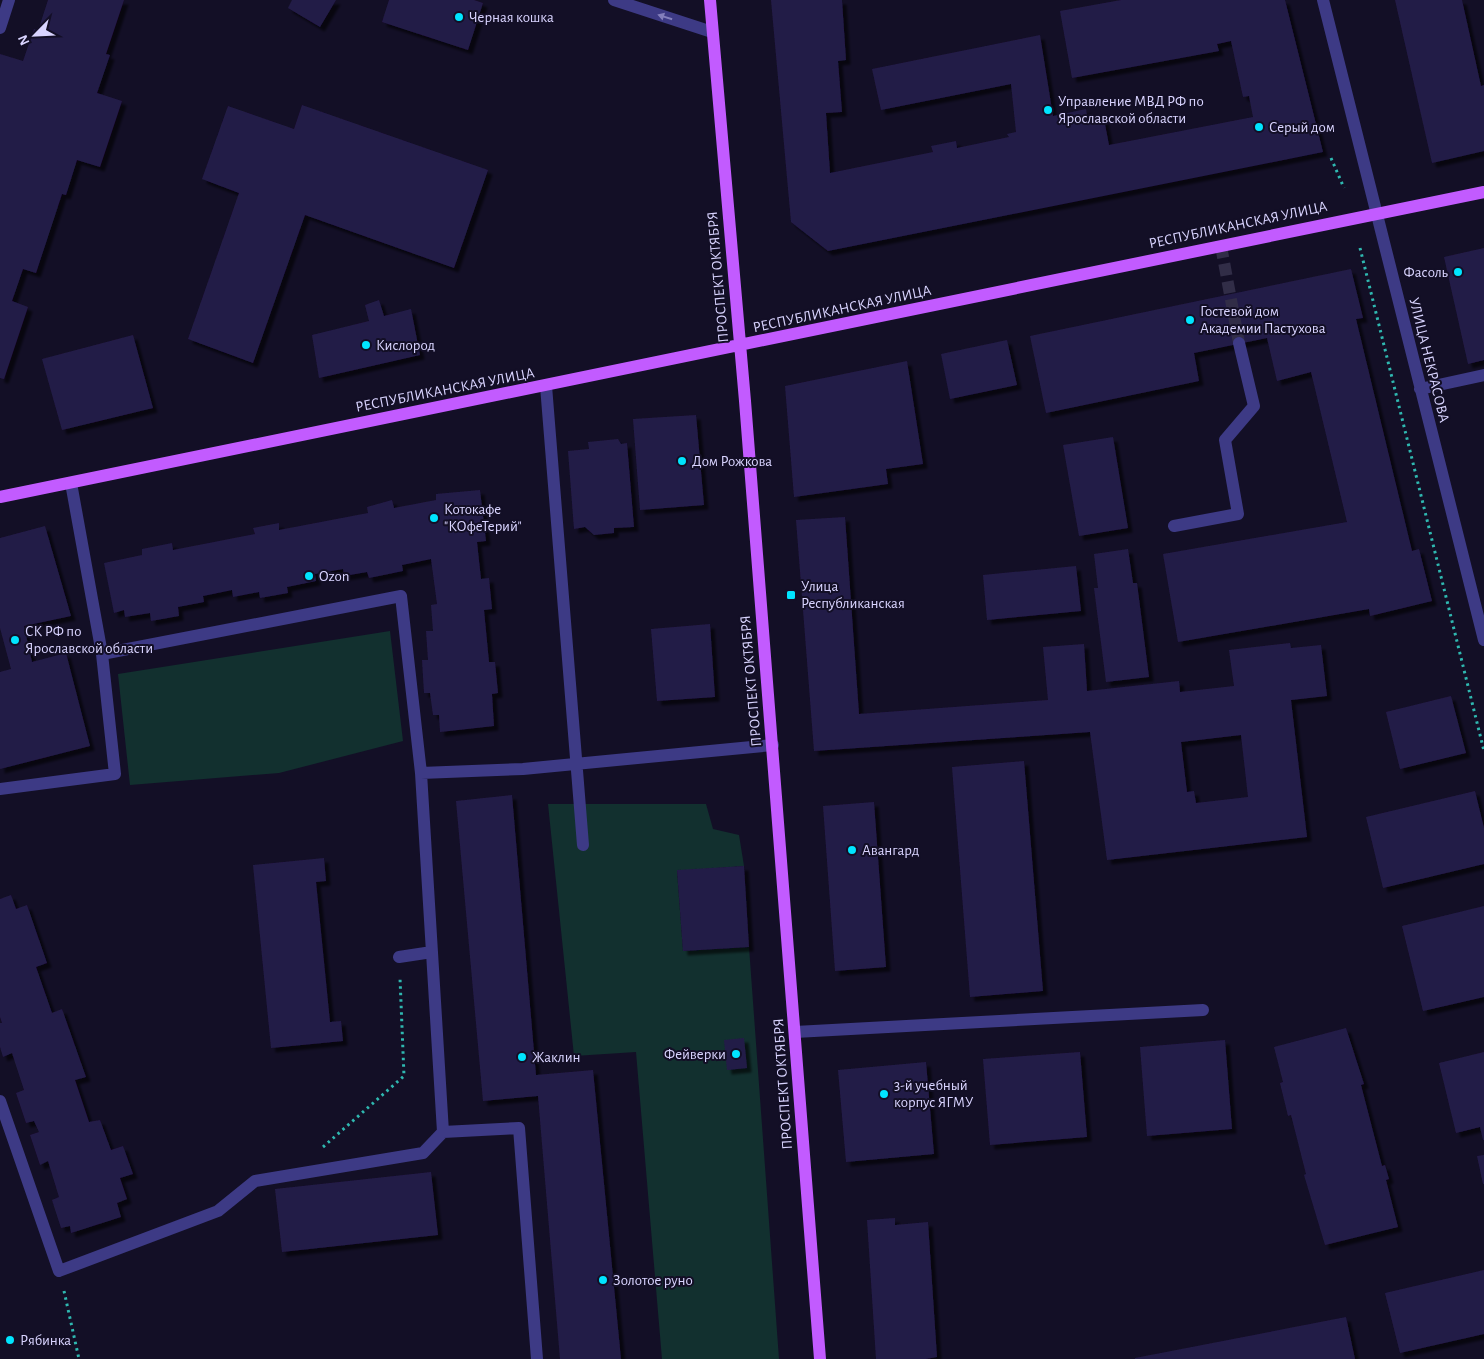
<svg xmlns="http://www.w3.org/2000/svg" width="1484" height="1359" font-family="'Alegreya Sans',sans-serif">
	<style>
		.green { fill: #12302f }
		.building { fill: #241b47; fill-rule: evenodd; filter: url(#shadow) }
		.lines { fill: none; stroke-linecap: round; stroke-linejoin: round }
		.minor-tunnel { stroke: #312d47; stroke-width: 12; stroke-dasharray: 12 6; stroke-linecap: butt }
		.path { stroke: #2fb8b0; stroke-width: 3; stroke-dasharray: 2.5 4; stroke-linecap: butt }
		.minor { stroke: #3d3a85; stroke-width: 12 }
		.major { stroke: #c25bff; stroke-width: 12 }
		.oneway { fill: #837fbc }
		.poi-dot { fill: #00e5ff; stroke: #130f26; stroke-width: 2 }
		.labels { text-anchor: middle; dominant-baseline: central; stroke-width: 4; stroke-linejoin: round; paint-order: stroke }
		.poi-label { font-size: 15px; fill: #d9d4ff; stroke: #130f26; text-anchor: start }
		.street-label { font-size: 15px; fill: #d9d4ff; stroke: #130f26 }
	</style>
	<defs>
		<filter id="shadow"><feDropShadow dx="4.5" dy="4.5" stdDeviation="1" flood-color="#0009"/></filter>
	</defs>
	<rect width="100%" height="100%" fill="#130f26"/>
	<path class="green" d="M390 631 403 741 279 773 130 785 118 674Z
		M548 804H706L713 829 739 835 744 866 677 871 683 951 749 947 779 1359H662L636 1052 574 1056Z"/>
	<path class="building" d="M48 0H124L106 54 110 55 97 93 122 101 100 167 77 160 66 195 62 194 36 273 23 269 12 301 28 307 4 379 0 378V54L23 61 34 29 38 31Z
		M292 0H336L320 27 288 8Z
		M389 0H474L483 3 468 50 382 22Z
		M771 0H842L846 60 838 61 842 112 826 113 830 173 933 152 931 146 956 141 957 148 1009 137 1007 134 1016 132 1011 84 881 110 872 69 1040 35 1053 116 1086 109 1088 122 1104 119 1109 145 1253 117 1249 96 1243 97 1231 41 1217 44 1219 51 1072 78 1060 11 1121 0H1285L1323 152 828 251 791 222Z
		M1395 0H1462L1481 86 1484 85V151L1432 163Z
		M302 105 488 170 454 268 305 215 253 363 188 339 239 193 202 179 228 106 294 129Z
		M1484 248V360L1468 364 1444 257Z
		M1351 269 1363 318 1356 319 1412 551 1419 549 1432 601 1370 616 1369 609 1178 642 1163 554 1347 522 1311 372 1277 381 1267 338 1194 353 1199 381 1046 413 1030 336Z
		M379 300 384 316 411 309 420 355 319 378 312 335 369 321 365 305Z
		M133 335 153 408 62 430 42 359Z
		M1007 340 1017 385 950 399 941 354Z
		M907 361 923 464 886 469 888 484 794 497 785 386Z
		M696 415 704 505 640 510 633 419Z
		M1113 437 1128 528 1079 536 1063 445Z
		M618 439 621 444 627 443 634 527 614 528V533L594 535 585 527 574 529 568 451 589 449 588 442Z
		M480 490 486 541 477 542 481 579 489 578 492 609 484 610 489 662H495L498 693 492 694 494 726 440 732 439 715H433L430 693H424L422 660H428L426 631H433L431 605 437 604 431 559 402 565 403 571 369 578 367 572 344 576 343 569 315 574 316 581 287 587 288 593 260 598 259 592 233 597 232 590 203 596 204 602 178 607 179 616 151 621 150 613 125 617 124 610 114 613 104 563 142 555V549L172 543 173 550 255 534 253 528 279 523V530L368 513 367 507 392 500 394 508 436 500V494Z
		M845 517 859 714 1048 700 1043 647 1084 644 1087 691 1179 681 1180 692 1234 686 1229 650 1290 643 1291 648 1321 645 1327 696 1291 700 1307 837 1107 860 1090 732 814 751 796 520ZM1241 735 1248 797 1196 803 1194 791 1187 792 1181 742Z
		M45 526 71 616 24 626 32 662 66 653 90 746 0 769V672L11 669 0 628V538Z
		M1128 549 1133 583H1137L1149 677 1106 682 1094 588H1098L1094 554Z
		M1076 566 1081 611 987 620 983 575Z
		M710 624 715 697 657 701 651 629Z
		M1451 696 1466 753 1400 769 1386 712Z
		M1024 761 1043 991 970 997 952 767Z
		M1475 791 1484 828V864L1383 888 1366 817Z
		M512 795 536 1075 593 1070 621 1359H560L538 1096 483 1101 456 801Z
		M874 802 886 967 835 971 823 806Z
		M324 858 326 881 316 882 330 1022 341 1021 343 1041 271 1048 253 865Z
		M744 866 749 947 683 951 677 870Z
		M11 895 16 909 27 905 47 963 36 967 52 1013 62 1009 86 1077 75 1080 89 1122 100 1120 111 1150 123 1146 133 1174 120 1178 127 1199 117 1203 121 1217 71 1233 70 1226 61 1228 52 1200 59 1197 48 1161 40 1165 30 1135 39 1132 34 1121 26 1123 16 1093 24 1090 12 1053 3 1057 0 1047V1023H2L0 1017V899Z
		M1484 906V997L1423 1011 1402 926Z
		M1346 1028 1364 1084 1361 1085 1382 1166 1385 1165 1389 1179 1386 1180 1398 1227 1325 1245 1304 1175 1306 1174 1291 1115 1288 1116 1280 1083 1283 1082 1274 1047Z
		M744 1038 747 1068 727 1070 724 1040Z
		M1225 1040 1232 1129 1147 1136 1140 1047Z
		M1080 1052 1087 1137 990 1145 983 1059Z
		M1484 1052V1140H1483L1480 1127 1456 1133 1439 1063Z
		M926 1062 934 1154 846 1162 838 1070Z
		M1484 1155V1184H1483L1477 1156Z
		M431 1172 438 1235 282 1252 275 1189Z
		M895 1218V1225L928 1222 937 1357 926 1359H876L867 1220Z
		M1484 1270V1334L1400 1353 1385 1293Z
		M1346 1317 1355 1359H1135V1358Z"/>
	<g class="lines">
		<path class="minor-tunnel" d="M1221 246 1239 343"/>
		<path class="path" d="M1331 158 1344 188
			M1360 248 1484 751
			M323 1147 404 1076 400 978
			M64 1291 79 1359"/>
		<path class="minor" d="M614 0 712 32
			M1323 0 1484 640
			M0 28 9 0
			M546 386 583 845
			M1420 389 1484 375
			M71 483 102 654 401 596 421 773 443 1132 519 1128 537 1359
			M1174 526 1238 514 1225 440 1254 406 1239 343
			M421 773 523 769 773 745
			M0 789 115 774 102 654
			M399 957 432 952
			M795 1032 1203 1010
			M0 1101 59 1271 218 1211 255 1181 423 1153 443 1132"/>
		<path class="major" d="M710 0 745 401 820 1359
			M0 497 1484 192"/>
	</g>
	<defs><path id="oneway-solid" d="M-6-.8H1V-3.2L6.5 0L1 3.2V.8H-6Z" transform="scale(1.25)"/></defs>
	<use class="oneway" href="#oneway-solid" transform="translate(665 17) rotate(-162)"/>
	<g class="poi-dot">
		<circle cx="459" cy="17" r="5"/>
		<circle cx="1048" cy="110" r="5"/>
		<circle cx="1259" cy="127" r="5"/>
		<circle cx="1458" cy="272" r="5"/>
		<circle cx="1190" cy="320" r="5"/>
		<circle cx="366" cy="345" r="5"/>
		<circle cx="682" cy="461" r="5"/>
		<circle cx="434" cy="518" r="5"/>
		<circle cx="309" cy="576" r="5"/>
		<rect x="786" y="590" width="10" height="10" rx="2.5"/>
		<circle cx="15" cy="640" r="5"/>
		<circle cx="852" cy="850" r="5"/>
		<circle cx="736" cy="1054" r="5"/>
		<circle cx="522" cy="1057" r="5"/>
		<circle cx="884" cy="1094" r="5"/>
		<circle cx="603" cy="1280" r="5"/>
		<circle cx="10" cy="1340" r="5"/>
	</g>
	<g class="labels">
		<g class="poi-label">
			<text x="469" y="17">Черная кошка</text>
			<text x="1058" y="101">Управление МВД РФ по<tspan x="1058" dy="17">Ярославской области</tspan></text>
			<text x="1269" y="127">Серый дом</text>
			<text x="1448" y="272" text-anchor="end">Фасоль</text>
			<text x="1200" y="311">Гостевой дом<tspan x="1200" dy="17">Академии Пастухова</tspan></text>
			<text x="376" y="345">Кислород</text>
			<text x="692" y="461">Дом Рожкова</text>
			<text x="444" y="509">Котокафе<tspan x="444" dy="17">"КОфеТерий"</tspan></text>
			<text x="319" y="576">Ozon</text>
			<text x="801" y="586">Улица<tspan x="801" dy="17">Республиканская</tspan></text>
			<text x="25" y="631">СК РФ по<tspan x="25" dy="17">Ярославской области</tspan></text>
			<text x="862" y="850">Авангард</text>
			<text x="726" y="1054" text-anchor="end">Фейверки</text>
			<text x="532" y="1057">Жаклин</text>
			<text x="894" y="1085">3-й учебный<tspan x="894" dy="17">корпус ЯГМУ</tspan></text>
			<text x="613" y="1280">Золотое руно</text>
			<text x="20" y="1340">Рябинка</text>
		</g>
		<g class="street-label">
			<text transform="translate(1238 225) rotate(-12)">РЕСПУБЛИКАНСКАЯ УЛИЦА</text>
			<text transform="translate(718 277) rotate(-95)">ПРОСПЕКТ ОКТЯБРЯ</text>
			<text transform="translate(842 309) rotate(-12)">РЕСПУБЛИКАНСКАЯ УЛИЦА</text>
			<text transform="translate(1429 360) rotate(76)">УЛИЦА НЕКРАСОВА</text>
			<text transform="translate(445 390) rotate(-11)">РЕСПУБЛИКАНСКАЯ УЛИЦА</text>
			<text transform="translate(751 681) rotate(-95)">ПРОСПЕКТ ОКТЯБРЯ</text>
			<text transform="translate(783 1084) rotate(-94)">ПРОСПЕКТ ОКТЯБРЯ</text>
		</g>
	</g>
	<g transform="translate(35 35) rotate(246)" stroke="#130f26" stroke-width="4" paint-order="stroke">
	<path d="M0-4L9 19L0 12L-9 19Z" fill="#d9d4ff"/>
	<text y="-8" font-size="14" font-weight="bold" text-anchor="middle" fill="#d9d4ff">N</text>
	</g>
</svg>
